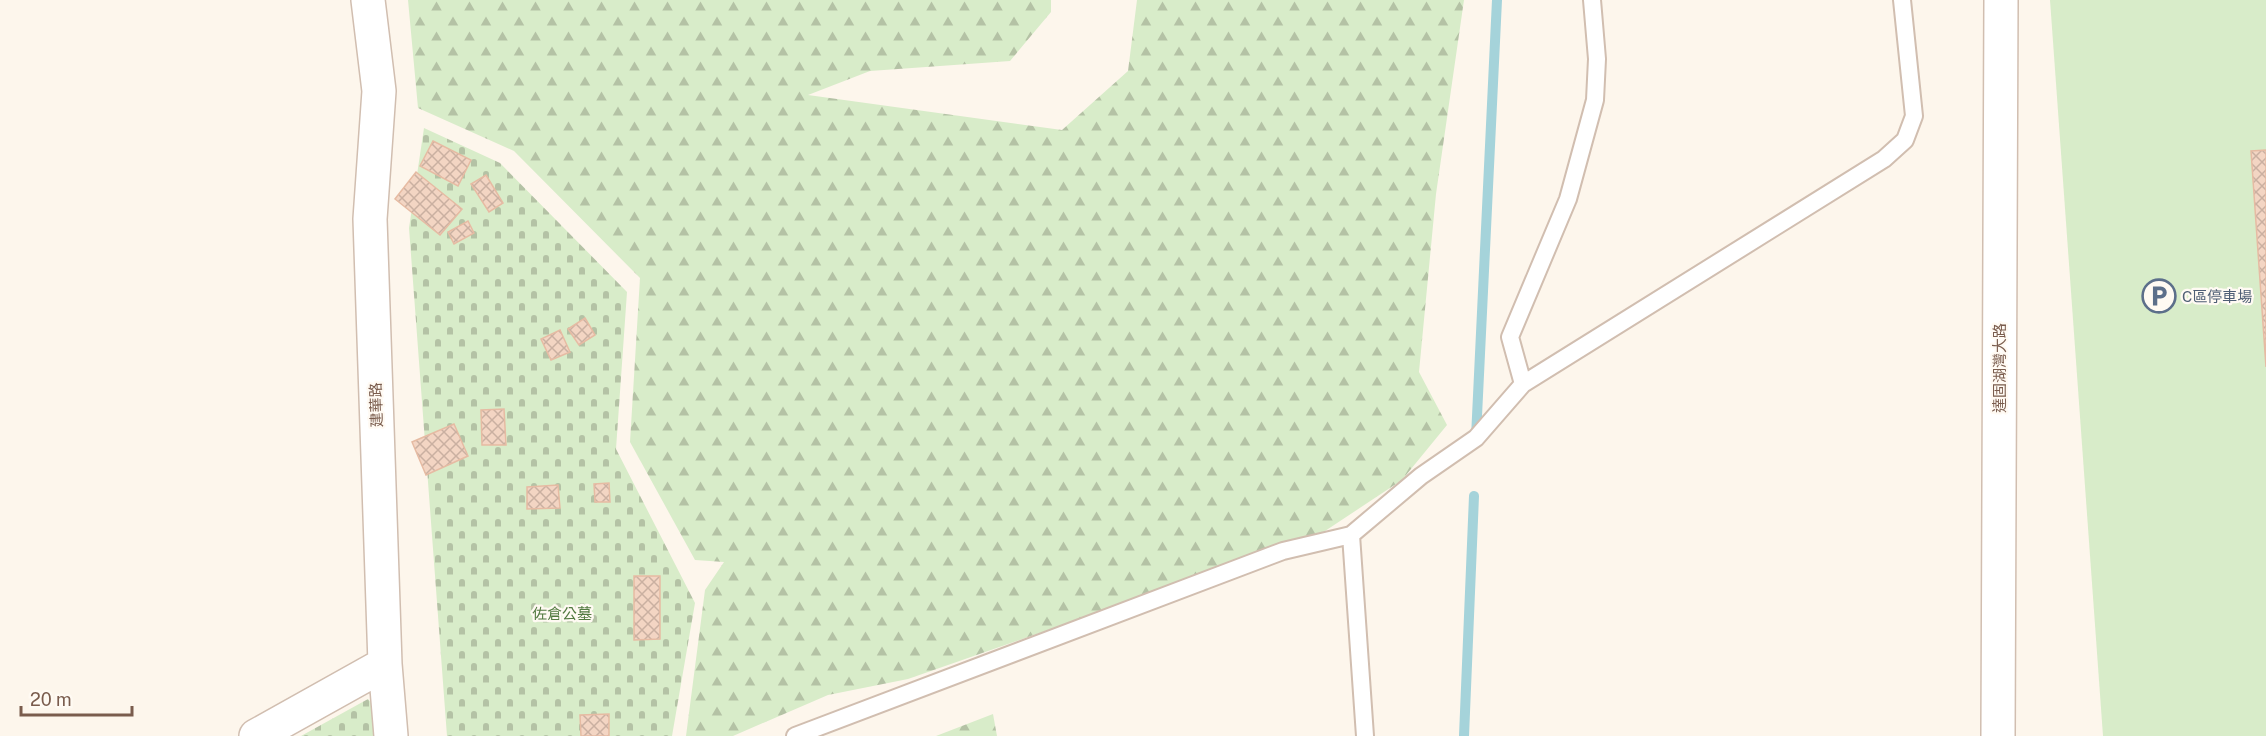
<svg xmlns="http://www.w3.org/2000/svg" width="2266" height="736" font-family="'Public Sans','Noto Sans TC',sans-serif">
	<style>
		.forest { fill: url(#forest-firs) }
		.cemetery { fill: url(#cemetery-stones) }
		.green { fill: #d8ecc9 }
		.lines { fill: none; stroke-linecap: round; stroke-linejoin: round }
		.stream { stroke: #a5d3da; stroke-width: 10 }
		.building { fill: url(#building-cross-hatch); stroke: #e6bba3; stroke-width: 1.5 }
		.service-casing { stroke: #d1beb0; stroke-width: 20 }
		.minor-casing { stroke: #d1beb0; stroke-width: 36 }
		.service { stroke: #fff; stroke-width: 16 }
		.minor { stroke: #fff; stroke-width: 33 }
		.labels { text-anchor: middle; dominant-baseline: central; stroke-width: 4.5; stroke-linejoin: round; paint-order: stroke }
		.service-label { font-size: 15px; fill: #4e5e75; stroke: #fffaf3; text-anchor: start }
		.street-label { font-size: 15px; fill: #7a5c4d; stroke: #fffaf3 }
		.park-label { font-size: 15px; fill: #537a41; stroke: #fffaf3 }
	</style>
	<defs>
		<pattern id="forest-firs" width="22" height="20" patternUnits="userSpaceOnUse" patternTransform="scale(1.5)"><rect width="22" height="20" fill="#d8ecc9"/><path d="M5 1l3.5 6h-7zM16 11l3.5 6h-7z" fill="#b4c2a5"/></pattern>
		<pattern id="cemetery-stones" width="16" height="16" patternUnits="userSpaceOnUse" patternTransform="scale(1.5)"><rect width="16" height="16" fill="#d8ecc9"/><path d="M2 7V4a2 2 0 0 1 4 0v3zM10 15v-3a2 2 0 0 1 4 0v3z" fill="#b4c2a5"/></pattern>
		<pattern id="building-cross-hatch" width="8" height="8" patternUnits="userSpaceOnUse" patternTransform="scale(1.5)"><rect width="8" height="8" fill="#f3d5c3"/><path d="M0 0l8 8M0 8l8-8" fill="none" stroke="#cab0a1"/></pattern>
	</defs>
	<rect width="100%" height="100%" fill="#fdf6ec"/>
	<path class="forest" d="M408 0H1051V12L1010 61 870 71 808 95 1062 130 1128 71 1137 0H1464L1436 194 1419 372 1447 425 1402 480 1319 535 908 679 828 695 733 736H686L705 590 724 562 695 560 630 442 640 278 514 151 418 108Z
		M993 714 997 736H936Z"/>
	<path class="cemetery" d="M424 128 500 163 627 292 616 449 695 603 672 736H447L409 228Z
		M368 699 391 727 393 736H301Z"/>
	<path class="green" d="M2050 0H2266V736H2103Z"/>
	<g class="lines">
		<path class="stream" d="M1476 437 1497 0
			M1464 736 1474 496"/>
	</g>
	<path class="building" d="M433 141 471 160 458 186 420 166Z
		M2266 150V367L2251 151Z
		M416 172 462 209 440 235 395 199Z
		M486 175 503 203 489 212 471 184Z
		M468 221 474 233 454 244 448 232Z
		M585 318 595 335 579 345 568 329Z
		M560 330 570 352 551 360 541 339Z
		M504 409 506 445H482L481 410Z
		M454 424 468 456 426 475 412 442Z
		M609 483 610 502H595L594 484Z
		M558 485 560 508 527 509V487Z
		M634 576H660V639L634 640Z
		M609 714V736H581L580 715Z"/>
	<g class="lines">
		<defs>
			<path id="service" d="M1523 384 1510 337 1568 199 1595 100 1597 59 1592 0
				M795 736 1283 551 1351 535
				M1365 736 1351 535 1421 476 1476 438 1523 384 1884 159 1905 140 1914 116 1902 0"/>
			<path id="minor" d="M385 664 391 736
				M256 736 385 664 370 219 379 91 368 0
				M1998 736 2001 0"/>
		</defs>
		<use href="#service" class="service-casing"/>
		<use href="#minor" class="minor-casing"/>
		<use href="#service" class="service"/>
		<use href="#minor" class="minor"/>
	</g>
	<defs>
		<symbol id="parking-ring" viewBox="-11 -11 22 22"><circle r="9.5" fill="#fffaf3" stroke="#5c6f8a" stroke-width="1.5"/><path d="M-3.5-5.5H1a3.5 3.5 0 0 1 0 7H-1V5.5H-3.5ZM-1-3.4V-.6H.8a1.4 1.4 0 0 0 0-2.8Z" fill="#5c6f8a"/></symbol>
	</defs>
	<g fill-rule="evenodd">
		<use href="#parking-ring" x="2140" y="277" width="38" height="38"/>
	</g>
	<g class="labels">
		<g class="service-label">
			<text x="2182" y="296">C區停車場</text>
		</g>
		<g class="street-label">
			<text transform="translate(1999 368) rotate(-90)">達固湖灣大路</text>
			<text transform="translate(376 405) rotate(-92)">建華路</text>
		</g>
		<g class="park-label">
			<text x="562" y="613">佐倉公墓</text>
		</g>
	</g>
	<path d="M21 706v9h111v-9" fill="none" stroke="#7a5c4d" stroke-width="3"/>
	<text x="30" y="706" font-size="18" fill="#7a5c4d" stroke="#fffaf3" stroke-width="4.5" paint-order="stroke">20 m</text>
</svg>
